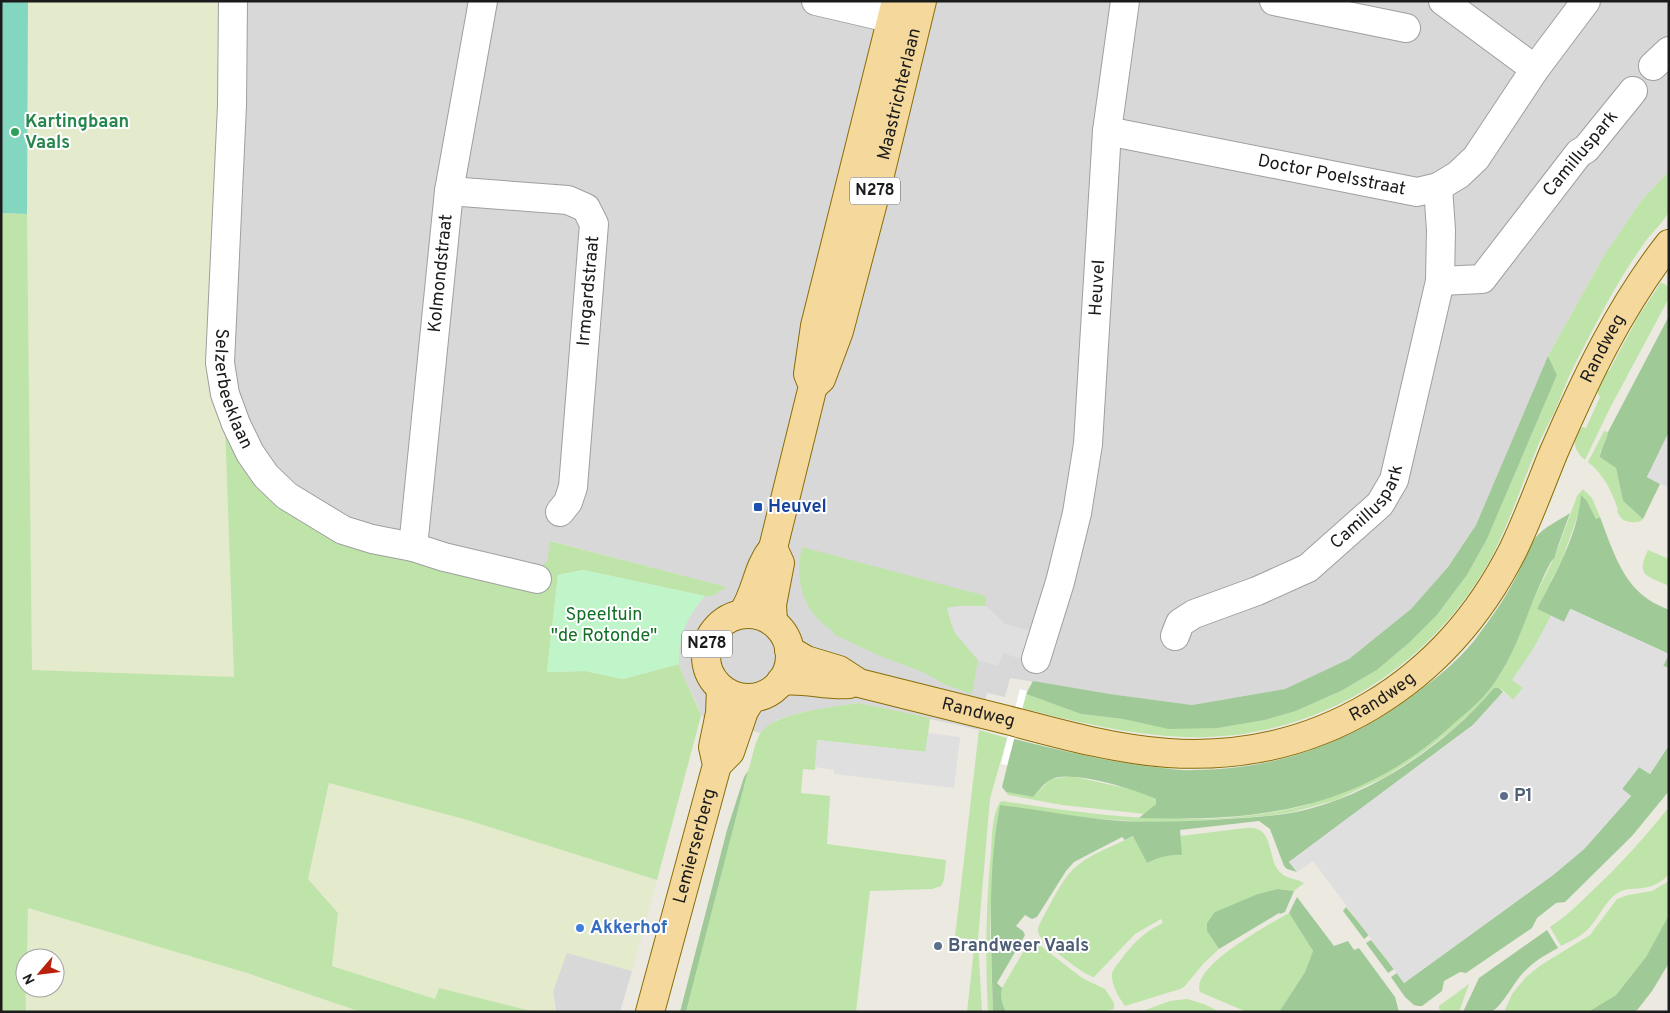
<svg xmlns="http://www.w3.org/2000/svg" width="1670" height="1013" font-family="Overpass,sans-serif">
	<style>
		.residential { fill: #d9d8d8 }
		.farmland { fill: #e4eacc }
		.grass { fill: #bfe4a9 }
		.forest { fill: #a0c998 }
		.park { fill: #bff5c9 }
		.pitch { fill: #83d7c0 }
		.parking { fill: #dfdfdf }
		.pier { fill: #fff }
		.lines { fill: none; stroke-linecap: round; stroke-linejoin: round }
		.minor-casing { stroke: #9f9f9f; stroke-width: 30 }
		.major-casing { stroke: #886e09; stroke-width: 30 }
		.minor { stroke: #fff; stroke-width: 28 }
		.major { stroke: #f5d99c; stroke-width: 28 }
		.leisure-dot { fill: #2e9e5b; stroke: #fff; stroke-width: 2 }
		.transit-dot { fill: #1a4fb4; stroke: #fff; stroke-width: 2 }
		.service-dot { fill: #5c6f8a; stroke: #fff; stroke-width: 2 }
		.shop-dot { fill: #3f7fe0; stroke: #fff; stroke-width: 2 }
		.labels { text-anchor: middle; dominant-baseline: central; stroke-width: 4; stroke-linejoin: round; paint-order: stroke }
		.shield { fill: #fff; stroke: #5f5f5f; stroke-width: 1 }
		.shield-label { font-size: 16px; font-weight: bold; fill: #1b1b1b }
		.street-label { font-size: 18px; fill: #1b1b1b; stroke: #fff }
		.leisure-label { font-size: 18px; font-weight: bold; fill: #27864d; stroke: #fff; text-anchor: start }
		.transit-label { font-size: 18px; font-weight: bold; fill: #164399; stroke: #fff; text-anchor: start }
		.park-label { font-size: 18px; fill: #127025; stroke: #fff }
		.service-label { font-size: 18px; font-weight: bold; fill: #4e5e75; stroke: #fff; text-anchor: start }
		.shop-label { font-size: 18px; font-weight: bold; fill: #366cbe; stroke: #fff; text-anchor: start }
	</style>
	<rect width="100%" height="100%" fill="#ece9e1"/>
	<path class="residential" d="M223 1H1669V171L1641 201 1605 254 1548 356 1476 525 1448 567 1411 609 1349 659 1285 689 1192 705 1110 694 1010 678 1005 697 987 693 979 730 859 703 803 712 777 720 760 733 701 716 697 704 683 678 679 664V644L684 628 693 610 705 596H712L726 587 551 541 548 562 513 581 363 543 225 425Z
		M567 952 632 971 620 1012H556L553 991Z"/>
	<path class="farmland" d="M28 1H223L225 425 234 678 32 670 27 214Z
		M330 782 464 819 657 880 632 971 567 953 553 991 555 1012H535L438 989 435 999 332 966 338 913 308 879Z
		M28 908 247 973 361 1012H26V988H55V958H27Z"/>
	<path class="grass" d="M1669 171C1669 183 1670 198 1669 210 1667 219 1649 235 1643 245 1615 284 1593 329 1571 372 1565 385 1560 399 1554 413 1548 424 1542 436 1537 448 1522 484 1510 521 1492 556 1432 668 1314 742 1185 737 1130 735 1076 722 1022 708L1026 694 1081 714 1123 719 1169 728H1218L1265 720 1296 711 1341 691 1377 670 1410 642 1437 615 1467 575 1487 539 1557 375 1548 356 1605 254 1641 201Z
		M1 213 27 214 32 670 234 677 225 425 274 493 513 581 547 562 550 541 727 587 712 596H705L583 570 558 575 547 672 585 671 623 679 679 664C684 682 695 698 701 716L657 880 464 819 329 783 308 879 338 913 332 966 435 999 439 988 535 1012H361L247 973 28 908 27 958H25L26 1012H1Z
		M1661 282 1669 287V298L1610 408 1585 460C1575 452 1573 443 1575 431L1583 427 1586 428 1600 397 1595 388 1602 370 1609 371 1638 317Z
		M1604 431 1608 432 1607 440 1600 453 1616 468 1623 501 1643 519 1641 521C1630 524 1621 522 1617 511L1618 510C1612 491 1604 475 1588 462Z
		M1583 489 1592 498 1600 517 1596 519 1587 501 1580 509 1563 557 1537 609 1551 616 1535 646 1523 688 1513 700 1500 688H1494L1481 703 1453 729 1418 756 1387 776 1336 800 1293 812 1266 816 1166 823 1098 819 992 870 990 930 993 1012H988C985 958 986 904 991 851 992 836 992 815 1000 802L1003 801C1103 817 1207 830 1307 805L1432 742 1487 693 1502 672 1509 658 1537 592 1555 556 1577 496Z
		M802 547 986 596V606H959L947 608 955 633 978 660 972 694 944 684 925 673 880 656 833 634 834 632C803 612 794 583 802 547Z
		M1648 550 1669 559V586C1648 576 1635 577 1648 550Z
		M859 703 930 718 926 752 818 740 815 770 803 769 801 793 830 796 827 844 946 860 944 880 941 886 932 889 870 891 856 1012H686L748 771C752 760 754 744 760 734 773 712 835 707 859 703Z
		M979 730 1007 738 990 799 978 939 982 1012H967L975 940 955 937Z
		M1071 776 1138 791 1156 799V804L1145 814 1062 805 1008 795 1006 792 1033 797 1051 779Z
		M1669 807V874C1650 896 1631 883 1616 894 1605 902 1599 917 1590 927 1582 936 1571 941 1561 946L1550 927C1565 917 1578 905 1591 892 1619 866 1645 837 1669 807Z
		M1246 828C1277 825 1265 861 1282 874 1288 879 1298 879 1304 883L1294 891 1278 889 1207 931 1219 949 1204 963 1184 987 1180 989 1125 1006C1119 998 1113 987 1112 978 1111 971 1116 966 1120 961 1132 944 1144 932 1163 923L1161 919 1135 934 1094 977C1085 976 1043 943 1039 935 1037 930 1038 927 1040 923 1050 906 1062 877 1078 865 1094 852 1116 845 1134 836L1147 863C1159 858 1169 854 1181 854L1180 836Z
		M1669 881V915L1665 924 1646 957 1616 995 1588 1012H1504L1512 994 1526 977 1541 965 1590 935 1617 899 1628 895 1652 891Z
		M1289 913 1313 951 1305 972 1279 1012H1247L1200 992C1190 966 1270 924 1289 913Z
		M1033 940 1082 978 1105 989 1114 1003V1009L1103 1012H1007C1002 1007 1000 995 1002 988L1025 949Z
		M1469 984 1459 1012H1444L1439 1009V1006Z
		M1187 999 1204 1004 1220 1012H1140L1170 1001Z"/>
	<path class="forest" d="M1669 316V432L1647 477 1660 484 1643 519 1623 501 1616 468 1600 457C1601 448 1607 441 1608 432Z
		M1548 356 1557 375 1487 539 1467 575 1437 615 1410 642 1377 670 1341 691 1296 711 1265 720 1218 728 1169 729 1123 719 1081 714 1026 694 1033 681 1110 694 1192 705 1285 689 1349 659 1411 609 1448 567 1476 525Z
		M1581 495 1587 501 1596 519 1600 517C1611 545 1620 578 1645 597 1652 603 1661 606 1669 610V668L1663 666 1669 654 1571 609 1564 622 1537 609C1555 574 1578 535 1581 495Z
		M1570 513C1565 527 1559 542 1555 556 1554 560 1553 559 1551 562 1545 572 1540 585 1535 596 1523 626 1512 659 1493 685 1482 701 1464 714 1450 727 1357 810 1258 822 1139 818L1156 804V799C1136 790 1069 768 1050 780 1043 784 1038 792 1033 797L1006 792 1002 787 1014 739C1064 751 1112 763 1163 768 1173 769 1183 771 1193 770 1279 770 1358 740 1424 687 1442 674 1460 658 1474 641 1488 622 1503 602 1514 581 1521 569 1528 548 1536 537 1544 527 1560 520 1570 513Z
		M1494 688H1499L1503 692 1473 725 1289 862 1297 872 1287 869 1284 866 1270 829 1259 821 1180 830 1182 855C1169 854 1159 858 1147 863L1133 836 1125 840 1122 837 1074 862 1066 871 1037 917 1032 919 1025 915 1016 926 1023 931 1025 935 997 983 1002 988C1000 995 1002 1007 1007 1012H993C991 942 987 873 1000 805 1033 809 1065 815 1098 819 1136 823 1174 822 1212 820 1238 818 1265 817 1291 813 1367 799 1445 746 1494 688Z
		M1669 745V791L1632 836 1565 902 1556 903 1537 918 1532 928 1466 973 1460 972 1444 981 1442 991 1422 1006H1418L1414 1005 1405 997 1391 977 1397 973 1404 983 1553 875 1584 849 1631 796 1622 789 1639 767 1650 774Z
		M748 771 686 1012H680L727 830 744 777Z
		M1278 889 1294 891 1285 912 1280 914 1279 913 1219 949 1207 931V923L1215 912 1258 894Z
		M1297 897 1334 946 1348 941 1354 950 1359 948 1395 997 1399 1012H1279L1305 972 1313 951 1289 913Z
		M1346 907 1369 935 1364 939 1343 911Z
		M1669 915V963L1652 991 1638 1009 1635 1012H1588L1616 995 1646 957Z
		M1547 930 1558 948C1545 955 1533 962 1523 973 1514 982 1502 1007 1491 1012 1484 1013 1471 1012 1463 1012L1479 978Z
		M1371 940 1394 969 1388 973 1366 943Z"/>
	<path class="park" d="M583 570 705 596C686 618 679 635 679 664L623 679 585 671 547 672 558 575Z"/>
	<path class="pitch" d="M1 1H28L27 214 1 213Z"/>
	<path class="parking" d="M1669 432V488L1647 477Z
		M959 606H986L1005 624 1033 631 1024 660 1003 653 998 666 978 660 955 633 951 623 947 608Z
		M1570 609 1669 654 1663 666 1669 669V745L1650 774 1639 767 1622 789 1631 796 1584 849 1553 875 1404 983 1313 861 1297 872 1289 862 1473 725 1503 692 1513 700 1523 688 1512 680 1535 646 1551 616 1564 622Z
		M928 733 960 737 954 788 834 774V770L815 767 817 740 925 752Z"/>
	<path class="pier" d="M1020 689 1027 691 1007 765 1001 764Z"/>
	<g class="lines">
		<defs>
			<g id="minor">
				<path id="s1" d="M233 1 232 105 220 363 225 394 236 424 250 453 266 476 287 496 343 530 372 539 413 547 444 557 537 579"/>
				<path d="M816 1 915 24"/>
				<path d="M1274 1 1406 28"/>
				<path d="M1443 1 1535 69"/>
				<path d="M1653 66 1669 51"/>
				<path id="s2" d="M1107 131 1417 192 1438 187 1458 175 1476 158 1535 69 1586 1"/>
				<path d="M449 191 568 200 586 208 594 224 573 487 568 502 560 512"/>
				<path d="M1440 281 1482 279 1579 153 1586 149 1633 91"/>
				<path id="s3" d="M413 547 449 191 483 1"/>
				<path id="s4" d="M1175 636 1180 623 1194 614 1257 591 1308 568 1380 504 1394 480 1440 281 1441 230 1438 187"/>
				<path id="s5" d="M1036 659 1060 582 1077 513 1088 444 1107 131 1125 1"/>
			</g>
			<g id="major">
				<path id="s6" d="M814 385 821 379 839 331 876 191 922 1"/>
				<circle cx="748" cy="656" r="42"/>
				<path d="M742 614C757 593 756 569 773 548L813 386 808 374 815 326 896 1"/>
				<path d="M773 622 772 605 780 563 773 548"/>
				<path id="s7" d="M789 650 806 660 839 670 859 683C908 695 958 708 1007 720 1060 734 1113 749 1168 753 1319 763 1446 683 1513 550 1528 519 1540 486 1553 454 1585 380 1619 308 1669 244"/>
				<path d="M781 681C804 678 826 686 849 684"/>
				<path d="M717 765 730 752 744 711 752 698"/>
				<path id="s8" d="M650 1012 717 765 713 747 720 713 721 689"/>
			</g>
		</defs>
		<use href="#minor" class="minor-casing"/>
		<use href="#major" class="major-casing"/>
		<use href="#minor" class="minor"/>
		<use href="#major" class="major"/>
	</g>
	<circle class="leisure-dot" cx="15" cy="132" r="5"/>
	<rect class="transit-dot" x="753" y="502" width="10" height="10" rx="2.5"/>
	<g class="service-dot">
		<circle cx="1504" cy="796" r="5"/>
		<circle cx="938" cy="946" r="5"/>
	</g>
	<circle class="shop-dot" cx="580" cy="928" r="5"/>
	<g class="labels">
		<g class="shield">
			<rect x="850" y="177.5" width="50" height="27" rx="4"/>
			<rect x="682" y="630.5" width="50" height="27" rx="4"/>
		</g>
		<g class="shield-label">
			<text x="875" y="191">N278</text>
			<text x="707" y="644">N278</text>
		</g>
		<g class="street-label">
			<text stroke="none"><textPath href="#s6" startOffset="305">Maastrichterlaan</textPath></text>
			<text transform="translate(1581 154) rotate(-50)">Camilluspark</text>
			<text stroke="none"><textPath href="#s2" startOffset="229">Doctor Poelsstraat</textPath></text>
			<text stroke="none"><textPath href="#s3" startOffset="275">Kolmondstraat</textPath></text>
			<text stroke="none"><textPath href="#s5" startOffset="378">Heuvel</textPath></text>
			<text transform="translate(589 291) rotate(-85)">Irmgardstraat</text>
			<text stroke="none"><textPath href="#s7" startOffset="1041">Randweg</textPath></text>
			<text stroke="none"><textPath href="#s1" startOffset="390">Selzerbeeklaan</textPath></text>
			<text stroke="none"><textPath href="#s4" startOffset="240">Camilluspark</textPath></text>
			<text stroke="none"><textPath href="#s7" startOffset="621">Randweg</textPath></text>
			<text stroke="none"><textPath href="#s7" startOffset="201">Randweg</textPath></text>
			<text stroke="none"><textPath href="#s8" startOffset="172">Lemierserberg</textPath></text>
		</g>
		<g class="leisure-label">
			<text x="25" y="122">Kartingbaan<tspan x="25" dy="21">Vaals</tspan></text>
		</g>
		<g class="transit-label">
			<text x="768" y="507">Heuvel</text>
		</g>
		<g class="park-label">
			<text x="604" y="615">Speeltuin<tspan x="604" dy="21">"de Rotonde"</tspan></text>
		</g>
		<g class="service-label">
			<text x="1514" y="796">P1</text>
			<text x="948" y="946">Brandweer Vaals</text>
		</g>
		<g class="shop-label">
			<text x="590" y="928">Akkerhof</text>
		</g>
	</g>
	<rect width="1670" height="1013" fill="none" stroke="#1b1b1b" stroke-width="5"/>
	<g transform="translate(40 973) rotate(242)"><circle r="24" fill="#ffffff" stroke="#a4a4a4"/>
	<path d="M0-4L9 19L0 12L-9 19Z" fill="#b9210c"/>
	<text y="-8" font-size="14" font-weight="bold" text-anchor="middle" fill="#1b1b1b">N</text>
	</g>
</svg>
